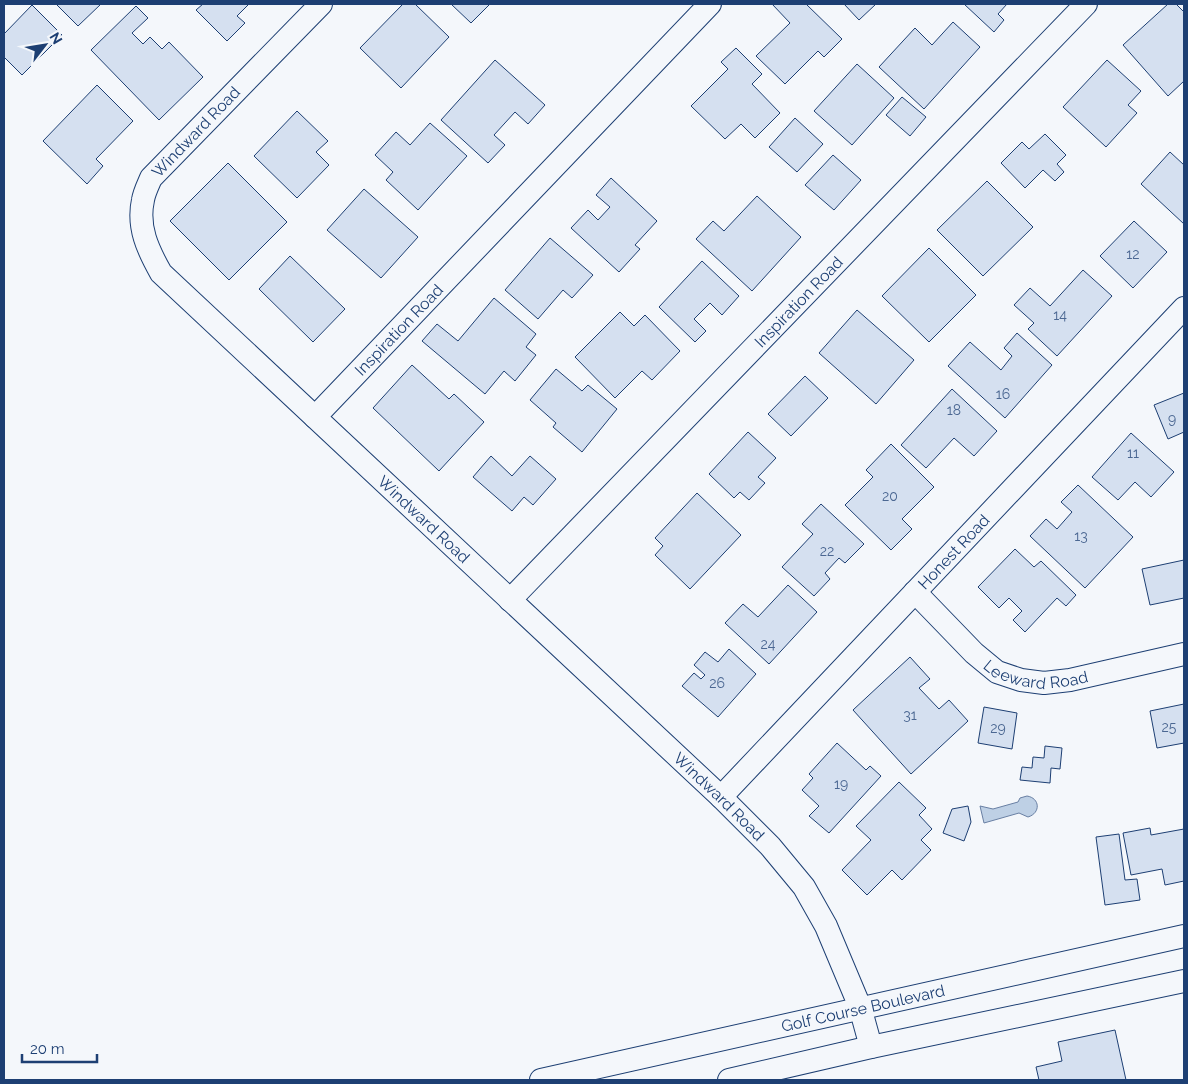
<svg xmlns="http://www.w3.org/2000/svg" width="1188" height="1084" font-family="Raleway,sans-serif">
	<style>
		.water { fill: #bed0e5; stroke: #687fa3 }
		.building { fill: #d5e0f0; stroke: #1d3f73 }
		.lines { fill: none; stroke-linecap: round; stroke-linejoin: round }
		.street-casing { stroke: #1d3f73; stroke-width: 24 }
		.street { stroke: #f4f7fb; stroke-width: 22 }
		.labels { text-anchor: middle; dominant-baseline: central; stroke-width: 4; stroke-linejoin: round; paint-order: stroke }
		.number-label { font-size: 14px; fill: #4b6792 }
		.street-label { font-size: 16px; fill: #1d3f73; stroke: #f4f7fb }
	</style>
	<rect width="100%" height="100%" fill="#f4f7fb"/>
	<path class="water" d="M1027 796C1040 798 1041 813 1028 817L1019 813 984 823 980 806 993 809 1018 802 1020 798Z"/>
	<path class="building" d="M56 4H101L78 26Z
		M203 4H249L237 16 245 23 227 41 196 10Z
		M403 4H415L449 37 401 88 360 48Z
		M451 4H490L471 23Z
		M772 4H806L842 39 824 57 818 51 785 84 756 56 790 23Z
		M844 4H876L859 20Z
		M964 4H1007L998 14 1004 20 994 32Z
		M1168 4H1176L1184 12V81L1168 96 1123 45Z
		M32 5 62 35 22 75 4 57V34Z
		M136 6 148 18 132 33 143 44 150 37 162 49 169 42 203 77 159 120 91 50Z
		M953 22 980 47 924 109 879 67 915 28 932 45Z
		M736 48 762 74 752 84 780 113 755 138 741 124 725 139 691 106 728 69 721 62Z
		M495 60 545 105 528 124 515 112 494 135 505 145 488 163 441 120Z
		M1107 60 1141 91 1128 105 1137 113 1106 147 1063 107Z
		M857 64 894 98 852 145 814 111Z
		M97 85 133 121 96 159 103 166 87 184 43 141Z
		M902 97 926 117 910 136 886 115Z
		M297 111 328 141 316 152 329 165 297 198 254 156Z
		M795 118 823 144 797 172 769 147Z
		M430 123 467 156 418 210 386 180 393 172 375 155 396 132 410 145Z
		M1045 134 1066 155 1057 164 1064 172 1055 181 1043 170 1025 188 1001 163 1022 142 1029 149Z
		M1170 152 1184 165V224L1141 184Z
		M833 155 861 180 834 210 805 185Z
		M228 163 287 222 229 280 170 221Z
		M611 178 657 221 635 245 640 249 619 272 571 228 588 210 598 220 610 207 596 195Z
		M987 181 1033 227 983 276 937 230Z
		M364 189 418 237 381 278 327 230Z
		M757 196 801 237 752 291 696 239 713 221 724 231Z
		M1134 221 1167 252 1133 288 1100 256Z
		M550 238 593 275 572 298 563 290 538 319 505 290Z
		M929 248 976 295 929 342 882 296Z
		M290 256 345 309 313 342 259 289Z
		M702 261 739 296 722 315 710 303 694 319 706 331 695 342 659 307Z
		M1083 270 1112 296 1057 356 1028 329 1034 323 1014 305 1030 288 1050 306Z
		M494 298 536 334 526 347 536 355 515 381 504 371 485 394 422 341 437 324 458 341Z
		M857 310 914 360 876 404 819 353Z
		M620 312 634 326 645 315 680 351 652 380 642 371 615 398 575 357Z
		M1017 333 1052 365 1005 418 948 366 970 342 1001 370 1012 356 1004 348Z
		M412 365 449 399 454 394 484 422 439 471 373 408Z
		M556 369 582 391 588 385 617 409 582 452 553 427 556 423 530 400Z
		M805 376 828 398 791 436 768 414Z
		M952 389 997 431 974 456 954 438 926 468 901 445Z
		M1184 393V432L1168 439 1154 405Z
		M748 432 776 458 758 477 765 483 749 500 740 492 734 498 709 474Z
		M1131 433 1174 472 1151 497 1135 482 1118 500 1092 477Z
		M891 444 934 487 902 519 912 529 891 550 845 505 873 477 866 470Z
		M491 456 512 476 530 456 556 479 533 505 524 497 512 511 473 477Z
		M1078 485 1133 537 1085 588 1030 536 1046 519 1057 529 1072 512 1061 502Z
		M697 493 741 535 690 589 655 555 663 546 655 538Z
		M821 504 864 544 845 563 839 558 825 573 830 579 814 596 782 567 813 534 802 524Z
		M1015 549 1034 567 1041 561 1076 595 1066 606 1057 598 1025 632 1013 620 1022 611 1009 598 999 608 978 587Z
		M1184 560V598L1150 605 1142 569Z
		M788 585 817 612 769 664 725 623 743 604 758 617Z
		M729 649 756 674 718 717 682 686 694 673 701 679 705 675 694 665 705 652 718 662Z
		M910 657 930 679 919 688 939 709 949 700 968 721 911 774 853 710Z
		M1184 704V743L1157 748 1150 711Z
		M984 707 1017 713 1012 749 978 743Z
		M837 743 866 770 870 766 881 776 829 833 809 816 819 806 802 790 813 778 809 774Z
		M1045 746 1062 748 1060 769 1051 768 1050 783 1020 780 1022 767 1032 768 1033 757 1044 758Z
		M899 782 926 808 919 815 932 829 921 840 931 850 902 880 892 870 867 895 842 870 871 840 856 826Z
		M968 806 971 822 964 841 943 833 952 809Z
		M1150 828 1151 835 1184 829V881L1165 885 1162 869 1131 875 1123 833Z
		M1119 834 1125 880 1137 879 1140 900 1105 905 1096 837Z
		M1115 1030 1126 1080H1039L1036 1067 1062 1061 1058 1042Z"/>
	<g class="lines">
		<defs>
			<g id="street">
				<path id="s1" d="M321 4 151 178C148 185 144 193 143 200 137 227 148 250 161 273L721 797 770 846 804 887 826 926 860 1007 871 1047"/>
				<path id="s2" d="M315 417 710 4"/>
				<path id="s3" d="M915 592 974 653 997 672 1021 680 1044 683 1070 680 1184 654"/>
				<path id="s4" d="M510 600 1086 4"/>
				<path id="s5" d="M721 797 1184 308"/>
				<path id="s6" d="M541 1080 1184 936"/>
				<path d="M729 1080 871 1047 1184 981"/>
			</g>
		</defs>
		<use href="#street" class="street-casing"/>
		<use href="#street" class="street"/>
	</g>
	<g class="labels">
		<g class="number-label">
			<text x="1133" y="254">12</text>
			<text x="1060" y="315">14</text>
			<text x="1003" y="394">16</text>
			<text x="954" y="410">18</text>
			<text x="1172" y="419">9</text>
			<text x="1133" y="453">11</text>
			<text x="890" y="496">20</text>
			<text x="1081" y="536">13</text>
			<text x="827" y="551">22</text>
			<text x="768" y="644">24</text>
			<text x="717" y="683">26</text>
			<text x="910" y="715">31</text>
			<text x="1169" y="727">25</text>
			<text x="998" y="728">29</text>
			<text x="841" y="784">19</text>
		</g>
		<g class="street-label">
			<text transform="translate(196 132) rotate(-46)">Windward Road</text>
			<text stroke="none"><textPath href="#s4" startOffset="415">Inspiration Road</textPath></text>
			<text stroke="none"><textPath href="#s2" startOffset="121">Inspiration Road</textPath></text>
			<text stroke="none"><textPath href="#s1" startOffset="704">Windward Road</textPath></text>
			<text stroke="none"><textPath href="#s5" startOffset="338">Honest Road</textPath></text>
			<text stroke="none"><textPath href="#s3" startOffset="154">Leeward Road</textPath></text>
			<text stroke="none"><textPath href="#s1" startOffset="1109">Windward Road</textPath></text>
			<text stroke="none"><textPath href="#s6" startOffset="330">Golf Course Boulevard</textPath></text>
		</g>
	</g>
	<rect width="1188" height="1084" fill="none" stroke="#1d3f73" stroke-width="10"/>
	<g transform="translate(45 45) rotate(59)" stroke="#f4f7fb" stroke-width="4" paint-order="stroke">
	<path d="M0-4L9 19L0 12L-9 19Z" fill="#1d3f73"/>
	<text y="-8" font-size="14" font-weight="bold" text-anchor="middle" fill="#1d3f73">N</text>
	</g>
	<path d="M22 1054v8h75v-8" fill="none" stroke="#1d3f73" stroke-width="2.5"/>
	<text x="30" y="1054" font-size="15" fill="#1d3f73" stroke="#f4f7fb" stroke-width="4" paint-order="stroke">20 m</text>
</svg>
